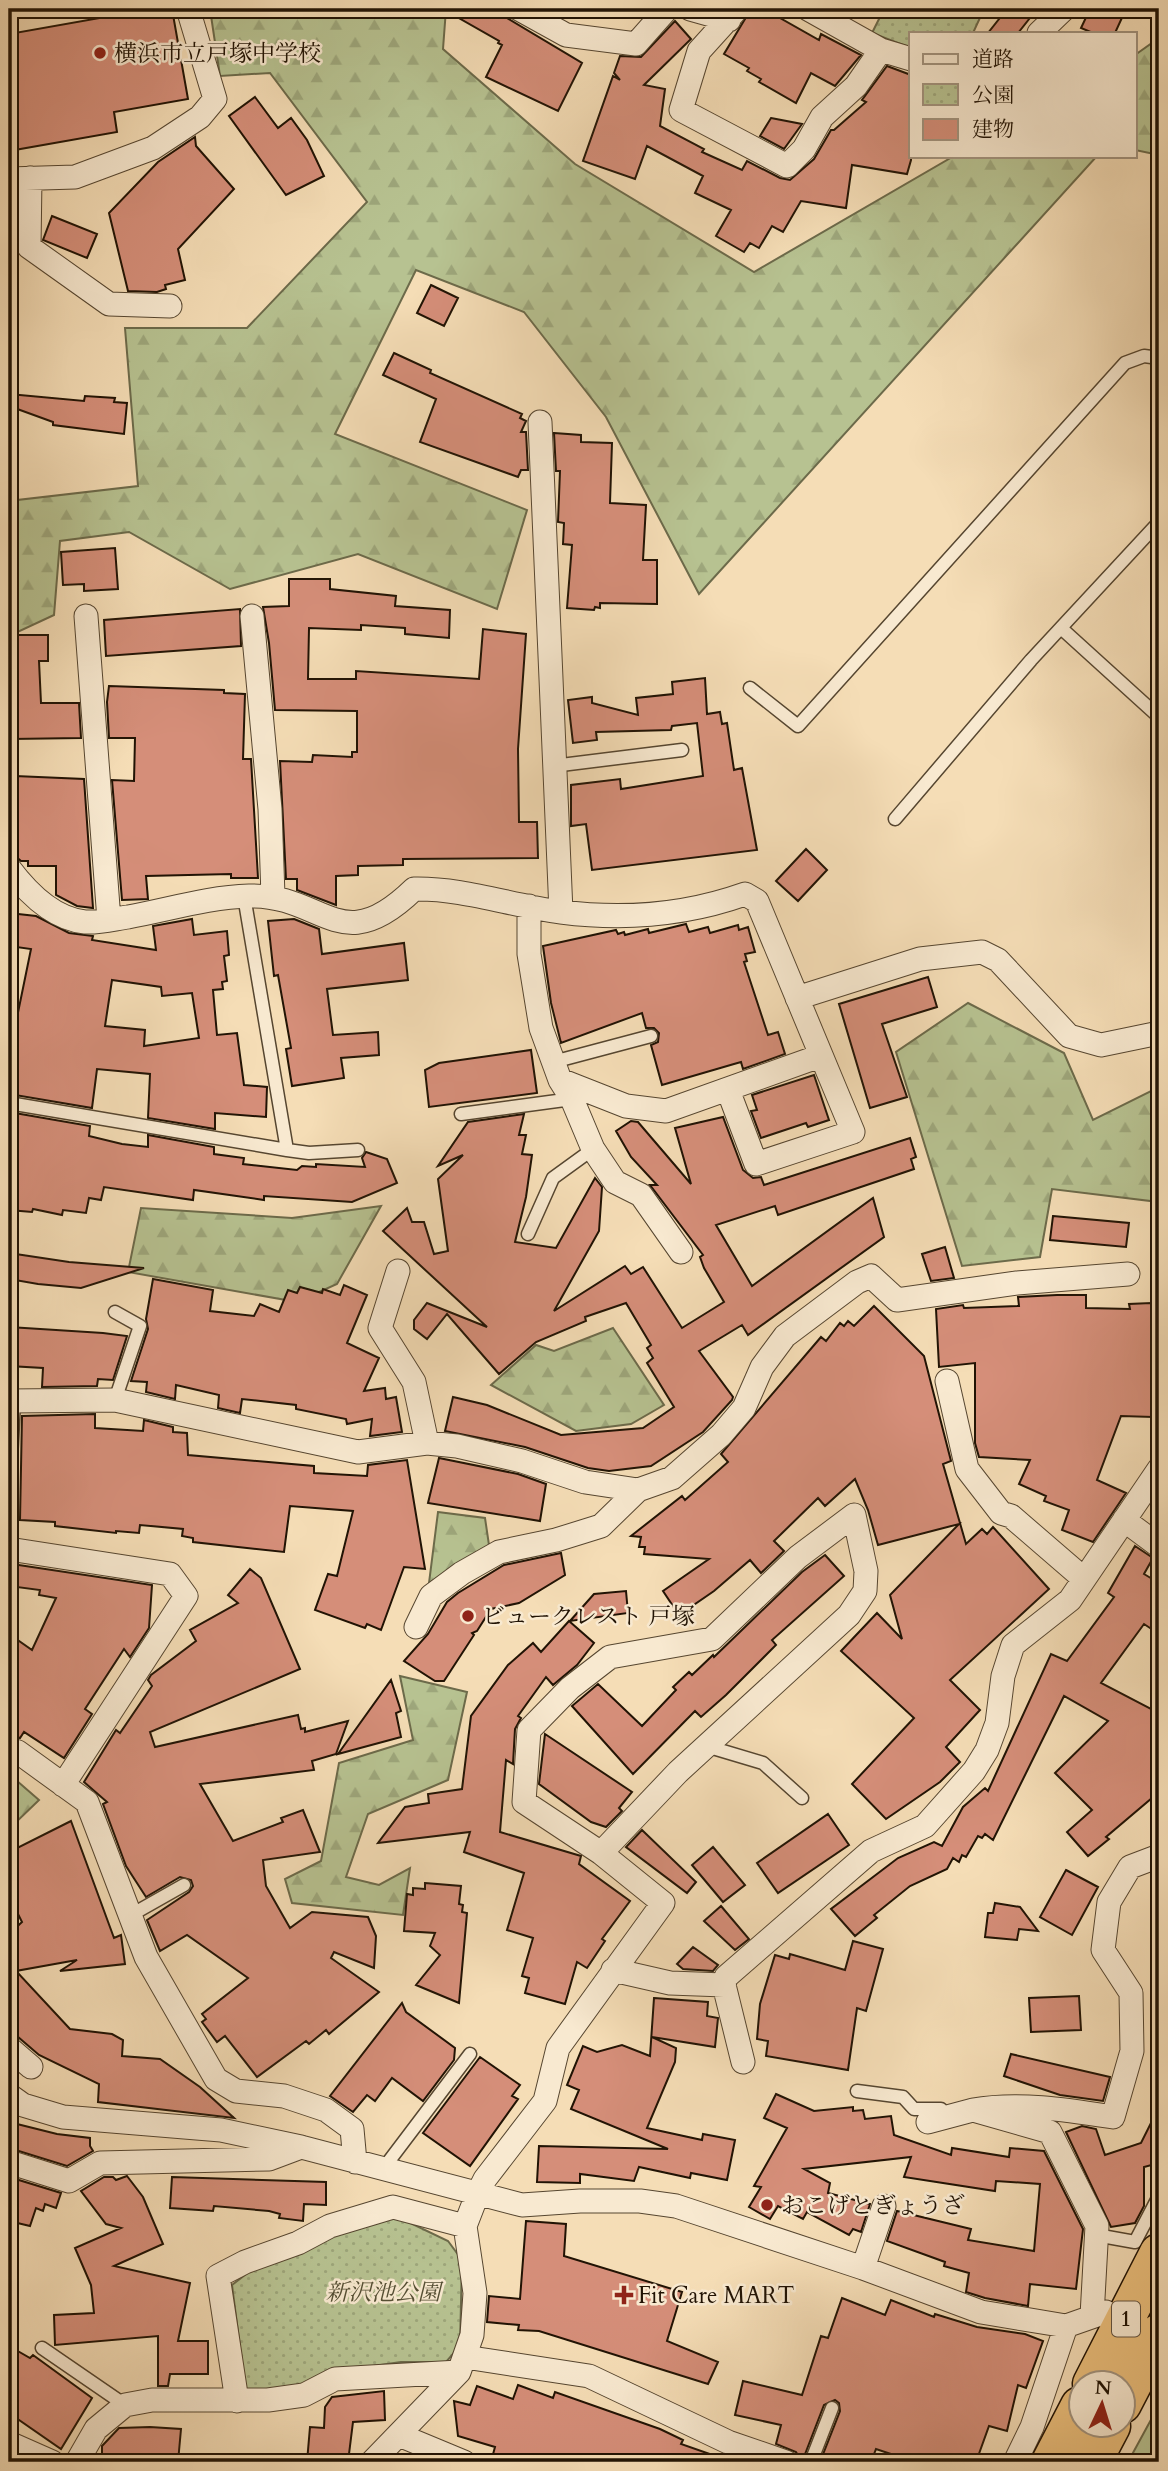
<svg xmlns="http://www.w3.org/2000/svg" width="1168" height="2471" font-family="Cardo,'Noto Serif JP',serif">
	<style>
		.grass { fill: url(#grass-tufts); stroke: #6c6a4a; stroke-width: 2 }
		.forest { fill: url(#forest-firs); stroke: #6c6a4a; stroke-width: 2 }
		.park { fill: url(#park-dots); stroke: #6c6a4a; stroke-width: 2 }
		.building { fill: #d58e79; stroke: #211304; stroke-width: 2; fill-rule: evenodd }
		.lines { fill: none; stroke-linecap: round; stroke-linejoin: round }
		.service-casing { stroke: #564630; stroke-width: 15 }
		.minor-casing { stroke: #564630; stroke-width: 25 }
		.trunk-casing { stroke: #211304; stroke-width: 41 }
		.service { stroke: #f8e9d0; stroke-width: 12 }
		.minor { stroke: #f8e9d0; stroke-width: 23 }
		.trunk { stroke: #eabe7b; stroke-width: 38 }
		.poi-dot { fill: #8f2418; stroke: #f8e9d0; stroke-width: 2.5 }
		.labels { text-anchor: middle; dominant-baseline: central; stroke-width: 5; stroke-linejoin: round; paint-order: stroke }
		.shield { fill: #f8e9d0; stroke: #625341; stroke-width: 2 }
		.shield-label { font-size: 21px; font-weight: bold; fill: #211304 }
		.poi-label { font-size: 23px; fill: #211304; stroke: #f8e9d0; text-anchor: start }
		.park-label { font-size: 23px; font-style: italic; fill: #565035; stroke: #f8e9d0 }
	</style>
	<defs>
		<pattern id="grass-tufts" width="24" height="20" patternUnits="userSpaceOnUse" patternTransform="scale(1.75)"><rect width="24" height="20" fill="#b7c291"/><path d="M3 7l-1-3M5 7V3M7 7l1-3M15 17l-1-3M17 17v-4M19 17l1-3" fill="none" stroke="#9da67b"/></pattern>
		<pattern id="forest-firs" width="22" height="20" patternUnits="userSpaceOnUse" patternTransform="scale(1.75)"><rect width="22" height="20" fill="#b7c291"/><path d="M5 1l3.5 6h-7zM16 11l3.5 6h-7z" fill="#9da67b"/></pattern>
		<pattern id="park-dots" width="8" height="8" patternUnits="userSpaceOnUse" patternTransform="scale(1.75)"><rect width="8" height="8" fill="#b7c291"/><path d="M2 2h.1M6 6h.1" fill="none" stroke="#9da67b" stroke-width="1.8" stroke-linecap="round"/></pattern>
	</defs>
	<rect width="100%" height="100%" fill="#f5ddb6"/>
	<filter id="stains"><feTurbulence type="fractalNoise" baseFrequency=".00286" numOctaves="4"/><feColorMatrix values="0 0 0 0 .2 0 0 0 0 .09 0 0 0 0 .02 0 0 0 .5 -.17"/></filter>
	<radialGradient id="worn" r=".72"><stop offset=".6" stop-color="#630" stop-opacity="0"/><stop offset="1" stop-color="#630" stop-opacity=".3"/></radialGradient>
	<path class="grass" d="M1159 2405V2456L1156 2462H1128Z"/>
	<path class="forest" d="M210 9H446L443 49 575 164 754 272 954 156H1097L699 594 606 417 524 312 416 270 335 434 527 510 497 609 358 554 230 589 129 532 60 541 54 615 9 636V501L138 486 125 328H247L367 202 270 73 220 76Z
		M1159 38V155L1135 150V55Z
		M968 1003 1064 1053 1093 1120 1159 1087V1202L1052 1189 1040 1257 962 1266 896 1052Z
		M381 1206 337 1284 297 1302 128 1272 141 1208 292 1218Z
		M613 1328 664 1405 631 1424 576 1431 491 1385 536 1345 554 1351Z
		M438 1512 485 1518 489 1545 429 1583Z
		M400 1676 467 1692 448 1780 368 1814 346 1877 379 1885 410 1868 403 1915 292 1903 285 1879 321 1861 339 1763 413 1740Z
		M9 1774 39 1800 9 1829Z"/>
	<path class="park" d="M884 9H984L973 33H911V48L872 33Z
		M380 2217 400 2218 448 2241 462 2260 460 2346 446 2362H401L332 2372 304 2389 246 2394 232 2285 258 2265Z"/>
	<path class="building" d="M127 9H172L188 99 114 112 117 132 9 151V34L128 13Z
		M443 9H492L582 63 558 111 486 77 502 45 498 43 499 41Z
		M751 9H764L819 40 821 34 861 55 835 86 811 73 796 103 759 82 761 79 747 71 749 68 724 54Z
		M1007 9H1037L1018 33H988Z
		M1090 9H1126L1115 33H1093L1081 28Z
		M675 21 691 39 644 85 665 89 660 126 704 149 702 152 742 170 747 161 780 178 790 180 814 159 831 130H834L866 102 862 100 887 66 911 75V160L907 174 852 165 846 208 801 201 783 232 772 226 759 248 750 243 744 252 716 236 731 210 695 193 703 176 647 146 635 179 583 161 613 76 620 80 614 73 620 56 641 57Z
		M255 97 278 128 291 118 307 140 324 176 286 195 229 116Z
		M771 118 802 124 784 149 760 136Z
		M195 137 196 146 234 189 178 249 185 280 165 285 166 289 157 292 128 291 109 213 158 162Z
		M52 216 97 234 87 258 43 240Z
		M431 285 458 298 444 326 417 313Z
		M394 353 431 370 430 373 522 414 520 418 526 421 521 432H526L528 470H521L518 477 420 442 436 399 383 375Z
		M9 394 84 401 85 396 115 398 114 402 127 403 124 434 53 425V422L9 406Z
		M554 433 581 435V442L612 443 610 503 646 505 643 560H657V604L600 603V608L595 607 594 610 567 608 572 545 563 544 564 523 558 522 560 471H556Z
		M115 548 118 589 84 591V584L63 585 61 552Z
		M289 579H330V589L396 596 395 606 450 610 449 638 405 634V628L361 625V630L309 628 308 679H356V671L479 679 483 629 526 634 518 749 519 822H537L538 858 403 859V865L358 866V875L336 876V905L297 890V879H286L280 761 312 762 313 755 352 757V752H357V711L275 710 269 643 263 607 289 606Z
		M240 609 241 646 106 656 104 620Z
		M9 635H48V661H39L41 703H79L81 738 11 739Z
		M705 678 707 714 720 712 722 724 727 723 734 770 742 768 757 850 592 870 586 824 571 826V785L620 779 621 789 703 776 697 723 672 726 671 730 596 732 597 740 573 743 568 700 592 697V703L638 715 636 698 673 694 672 682Z
		M109 686 224 690V693L245 694 243 759H251L258 878H231V874L146 876 148 899 122 900 112 780 134 781 135 738H109L107 702Z
		M15 776 84 779 93 908 77 906 56 895V866H28V861H21L14 855Z
		M806 849 827 870 798 901 776 881Z
		M9 913 36 916 69 933 93 936 92 940 156 950 153 926 192 919 194 935 227 931 229 955 224 956 227 981 222 982 223 989 213 990 217 1035 237 1033 244 1085 267 1087 266 1117 215 1113V1129L148 1118 150 1074 97 1069 92 1108 9 1094 13 1037 31 949 9 946ZM112 980 161 987 162 996 192 993 199 1038 144 1046 145 1030 105 1026Z
		M294 919 319 929 322 954 404 943 408 980 327 989 333 1035 378 1032 379 1055 341 1058 344 1078 292 1086 286 1049 291 1048 278 975 274 976 268 921Z
		M686 924 689 932 708 927 710 933 738 925 739 930 748 927 755 952 745 954 747 961 744 962 768 1035 778 1032 785 1054 743 1069 741 1062 734 1064 662 1085 651 1045 658 1042 659 1033 654 1028H646L642 1013 561 1043 551 1003 543 946 616 930 618 934 624 932 625 935 648 929 649 933Z
		M928 977 937 1007 882 1024 907 1097 870 1108 839 1004Z
		M531 1050 537 1093 429 1107 425 1070 439 1063Z
		M814 1075 829 1120 808 1127 806 1123 761 1138 751 1111 757 1110 752 1095Z
		M9 1112 90 1126 89 1136 122 1144 148 1147V1135L214 1147V1154L244 1158 243 1164 297 1170 302 1166 316 1167V1164L365 1167 362 1158 366 1152 387 1159 397 1183 352 1202 264 1196V1200L194 1190 193 1200 104 1187 101 1200 89 1198 86 1213 63 1210 62 1215 33 1209 32 1212 9 1210Z
		M524 1114 519 1135H526L522 1154 532 1155 526 1197 515 1242 556 1248 595 1178 602 1187 599 1231 554 1311 625 1266 631 1274 643 1267 682 1328 724 1302 704 1268 700 1257 703 1255 650 1185H657L631 1157 616 1131 631 1121 638 1122 691 1184 675 1128 723 1117 743 1170 753 1178 761 1177 764 1185 910 1138 916 1157 911 1159 914 1169 778 1215 775 1206 716 1225 752 1286 873 1198 884 1237 748 1335 742 1325 699 1351 733 1397 732 1400 703 1432 651 1466 609 1471 588 1468 525 1447 445 1431 453 1397 487 1405 561 1435 643 1428 674 1407 647 1363 653 1358 647 1348 651 1345 626 1303 585 1317 586 1321 536 1342 499 1374 447 1314 427 1339 414 1329V1320L427 1303 487 1327 383 1231 407 1208 412 1222H424L434 1254 448 1251 438 1179 463 1155 438 1166 468 1122Z
		M1053 1216 1129 1223 1126 1247 1050 1240Z
		M945 1247 954 1278 931 1281 922 1254Z
		M9 1253 69 1262 144 1268 81 1288 38 1284 9 1279Z
		M153 1279 213 1290 210 1311 254 1316 260 1304 279 1312 288 1290 297 1293 300 1287 322 1293 323 1289 340 1295 344 1285 367 1295 347 1343 379 1358 364 1391 385 1388 386 1399 396 1397 402 1432 370 1436 372 1419 347 1424 346 1419 296 1409V1405L242 1399 240 1413 218 1408 219 1395 176 1385 175 1399 146 1392 147 1382 131 1381 148 1329 146 1319Z
		M1057 1295H1086V1308L1130 1309 1129 1304 1151 1303V1319L1158 1318 1153 1417 1121 1416 1097 1480 1126 1493 1093 1542 1062 1530 1069 1510 1044 1501 1046 1496 1019 1484 1030 1460 979 1457 975 1443V1363L939 1367 936 1309 963 1305 964 1308 1019 1306 1018 1297Z
		M874 1306 924 1356 951 1461 943 1464 966 1544 982 1529 987 1534 993 1527 1049 1589 950 1680 980 1710 946 1747 960 1762 940 1782 886 1819 852 1784 914 1718 841 1651 877 1613 902 1639 890 1595 959 1524 878 1545 868 1510 855 1479 825 1506 818 1498 774 1541 784 1551 761 1573 750 1560 714 1591 679 1615 663 1591 709 1559 644 1554 645 1547H639L641 1537 631 1536 682 1496 685 1500 728 1462 721 1454 821 1337 826 1341 840 1323 844 1326 848 1321 854 1326Z
		M9 1327 103 1333 127 1336 113 1380 98 1379 97 1386 42 1387 43 1368 9 1366Z
		M95 1414V1428L143 1431 144 1420 173 1427V1432L187 1433 188 1455 314 1466V1473L367 1476 368 1465 407 1460 425 1569 404 1567 381 1630 367 1624 365 1628 315 1610 328 1574 337 1576 353 1511 290 1506 284 1552 193 1542V1538L182 1536 183 1529 140 1525 139 1533 116 1531V1533L55 1526V1522L20 1520 22 1416Z
		M439 1458 518 1474 546 1484 540 1521 428 1503Z
		M1135 1546 1153 1558 1144 1574 1159 1583V1634L1144 1624 1101 1683 1159 1713V1792L1106 1837 1109 1839 1088 1856 1067 1832 1092 1810 1055 1773 1108 1721 1064 1696 993 1840 985 1834 982 1838 978 1836 966 1857 962 1855 959 1862 953 1858 947 1869 910 1886 874 1915 877 1918 855 1936 831 1909 898 1858 934 1842 942 1846 963 1807 985 1788 988 1791 1051 1654 1067 1661 1114 1597 1108 1593Z
		M561 1553 565 1575 519 1603 491 1609 477 1631 472 1633 474 1635 444 1681H435L404 1661 428 1634 447 1602 458 1593 504 1565Z
		M825 1555 844 1576 772 1640 776 1645 726 1695 701 1717 695 1711 633 1774 572 1706 598 1684 642 1726 676 1690 673 1687 689 1672 692 1675 713 1655 714 1657 802 1572Z
		M12 1564 152 1585 149 1628 130 1657 124 1649 85 1709 92 1714 64 1758 24 1732 20 1738 9 1735V1634L32 1650 56 1598 39 1595 40 1590 9 1586Z
		M250 1569 261 1578 300 1669 150 1732 155 1747 298 1715 301 1729 305 1728V1732L348 1721 336 1754 312 1761 314 1770 200 1784 233 1841 283 1822 281 1818 303 1810 320 1852 263 1860 266 1886 290 1928 312 1912 368 1917 376 1936 374 1968 334 1952 331 1958 379 1992 329 2034 326 2030 309 2044 306 2041 257 2077 225 2036 217 2042 202 2022 206 2019 202 2014 248 1978 187 1935 160 1951 147 1920 189 1892 193 1886 191 1880 180 1877 146 1897 126 1866 103 1804 107 1802 84 1782 116 1730 120 1733 152 1686 148 1680 151 1675 196 1641 190 1630 238 1603 228 1595Z
		M626 1591 628 1613 570 1621 594 1594Z
		M569 1621 594 1643 577 1665 553 1685 546 1677 518 1716 521 1718 515 1729 513 1764 506 1760 500 1832 581 1856 579 1864 630 1901 602 1939 605 1941 587 1968 577 1962 565 2004 525 1993 529 1978 522 1976 533 1938 507 1930 524 1873 464 1852 470 1832 378 1843 405 1807 429 1803 428 1794 462 1789 471 1716 508 1665 533 1643 541 1652Z
		M391 1680 401 1711 396 1713 401 1737 338 1754Z
		M545 1734 632 1792 619 1808 622 1811 606 1827 591 1822 539 1784Z
		M828 1814 849 1845 778 1893 757 1863Z
		M71 1821 114 1938 121 1935 125 1964 60 1971 77 1960 16 1971 70 2029 112 2034 123 2040 122 2056 160 2059 200 2087 234 2118 98 2102 99 2084 39 2055 18 2037 9 2034V1934L22 1922 9 1896V1852Z
		M642 1830 696 1882 687 1893 626 1847Z
		M713 1847 745 1885 723 1902 692 1865Z
		M1066 1870 1098 1887 1072 1935 1040 1917Z
		M425 1883 461 1886 459 1904 463 1905 462 1912 467 1913 459 2003 416 1985 440 1955 430 1946 435 1933 404 1931 407 1894 413 1895V1888L425 1889Z
		M995 1903 1020 1907 1038 1931 1019 1929 1017 1940 985 1937 988 1913H993Z
		M721 1906 749 1939 735 1950 704 1921Z
		M853 1941 883 1949 866 2011 857 2008 848 2070 766 2056 768 2041 757 2039 760 2004 775 1955 789 1959 790 1954 845 1970Z
		M693 1947 718 1965 713 1971 683 1969 677 1964Z
		M1079 1996 1081 2030 1031 2032 1029 1998Z
		M654 1998 708 2002 707 2016 718 2018 715 2047 652 2037 676 2048 675 2062 647 2128 702 2140 703 2134 735 2140 727 2180 691 2173 690 2178 639 2167 634 2181 580 2174V2183L537 2182 539 2146 668 2149 571 2109 579 2090 567 2085 583 2046 597 2052 622 2045 650 2056Z
		M402 2003 406 2012 455 2048 454 2060 423 2101 392 2078 375 2101 367 2095 353 2112 330 2096Z
		M1011 2054 1110 2077 1103 2101 1060 2095 1004 2076Z
		M480 2057 520 2085 512 2096 518 2099 470 2166 423 2133Z
		M776 2094 814 2111 853 2107V2111L863 2110 865 2119 891 2116 894 2135 951 2155 952 2148 1009 2157 1010 2148 1044 2151 1083 2229 1076 2289 1030 2284 1028 2306 985 2298 966 2292 969 2273 944 2266 945 2262 887 2241 897 2211 971 2229 968 2240 1034 2251 1040 2184 996 2181 995 2191 904 2177 911 2157 804 2169 830 2183 828 2193 870 2204 861 2232 853 2229 849 2235 807 2212 803 2219 778 2206 770 2219 749 2207 761 2187 754 2186 787 2128 764 2118Z
		M1159 2107V2163L1144 2167V2206L1135 2223 1111 2227 1066 2132 1082 2126 1096 2129 1105 2155 1141 2143Z
		M9 2122 57 2134 90 2138V2146L93 2151 67 2166 9 2148Z
		M127 2176 143 2197 163 2244 114 2266 190 2283 178 2341H208V2374H170L168 2386H158V2336L55 2345 54 2315 94 2313 91 2285 75 2248 121 2228 106 2224 81 2191 104 2177H113L116 2180Z
		M9 2177 61 2193 56 2208 45 2204 43 2211 36 2208 30 2226 9 2221Z
		M172 2177 326 2182V2205L304 2204 303 2221 279 2218 280 2214 269 2211 214 2206 213 2211 170 2208Z
		M526 2221 566 2224 564 2256 682 2292 667 2341 718 2362 708 2384 539 2331 518 2330 519 2325 487 2322 489 2296 520 2299Z
		M842 2298 885 2315 891 2300 934 2317 935 2314 977 2327 1025 2334 1043 2341 1026 2388 1018 2385 1007 2431 989 2426 976 2462H915L876 2449 871 2462H859L841 2455 838 2462H820L840 2411 839 2403 835 2400 824 2405 802 2462 796 2452 776 2444 781 2425 735 2415 743 2381 802 2395 821 2336 828 2338Z
		M9 2346 30 2358 33 2355 92 2398 61 2449 9 2413Z
		M518 2385 553 2398 555 2392 660 2429 683 2440 681 2444 724 2459V2462H503L492 2458 495 2447 458 2436 454 2401 470 2405 477 2386 513 2399Z
		M384 2391 385 2420 353 2422 348 2462H307L310 2427 324 2428 325 2407 332 2397Z
		M150 2427 181 2429 178 2462H102V2446L119 2428Z"/>
	<g class="lines">
		<defs>
			<path id="service" d="M1061 628 1159 717
				M750 688 798 726 1125 363 1144 356 1159 358
				M553 766 682 750
				M895 819 1031 660 1159 522
				M553 1062 651 1036
				M9 1103 287 1150 244 896
				M461 1114 572 1099
				M287 1150 309 1153 358 1150
				M528 1234 553 1178 593 1149
				M115 1400 140 1326 115 1312
				M9 1496 14 1401
				M706 1746 763 1763 802 1798
				M131 1915 184 1885
				M857 2091 903 2097 914 2109H941
				M383 2169 470 2054
				M1096 2235 1135 2242 1159 2196
				M42 2348 125 2405
				M811 2462 832 2408"/>
			<path id="minor" d="M519 9 566 35 636 44 667 9
				M690 9 729 20
				M737 9 699 51 681 110 787 166 804 149 822 117 856 86 881 50
				M808 9 881 50 911 59
				M1039 33 1064 9
				M30 178 29 247 109 304 170 306
				M9 179 75 177 153 148 200 117 215 99 188 9
				M540 422 561 912
				M86 616 109 920
				M252 616 270 809 273 896
				M9 868C27 892 54 919 85 922 99 923 114 919 128 917 167 910 209 897 249 896 324 894 340 961 414 889 464 888 512 906 561 912 624 920 686 915 745 894L757 901 853 1132 756 1164 728 1090
				M529 906V954L541 1028 560 1080 572 1099 593 1149 615 1182 641 1195 681 1252
				M797 998 920 959 982 952 998 960 1069 1036 1101 1045 1159 1033
				M560 1080 626 1106 666 1111 820 1056
				M398 1271 380 1328 414 1382 427 1443
				M947 1381 967 1469 1001 1513 1011 1516 1084 1579
				M9 1401 115 1400 358 1452 427 1443 457 1446 522 1461 585 1482 638 1490
				M1124 1520 1159 1546
				M9 1549 170 1574 186 1596 63 1785
				M416 1627 431 1596 462 1573 499 1552 556 1540 601 1526 638 1490 672 1478 721 1435 744 1408 762 1367 785 1336 857 1282 871 1276 897 1300 1017 1283 1128 1274
				M9 1749 18 1752 87 1802 146 1957 216 2079 236 2091 284 2096 326 2110 352 2129 355 2162
				M613 1970 670 1983 724 1985 726 1977 871 1851 925 1826 974 1771 987 1750 997 1723 1003 1676 1013 1645 1070 1600 1159 1469
				M724 1985 743 2062
				M9 2048 31 2067
				M9 2095 23 2105 63 2117 221 2130 301 2147 522 2205 580 2201H640L676 2206 863 2268 981 2312 1066 2326 1106 2312
				M973 2110C1019 2102 1068 2110 1113 2117L1132 2051 1131 1993 1103 1950 1109 1902 1130 1867 1159 1856
				M928 2122 973 2110 1050 2132 1097 2226 1092 2316
				M9 2162 69 2181 100 2163 269 2159 301 2147
				M863 2268 884 2206
				M465 2357 589 2376 728 2442 786 2462
				M237 2401 218 2276 245 2262 298 2243 330 2226 393 2207 465 2226
				M399 2435 464 2462
				M9 2443 52 2462
				M77 2462 96 2429 125 2405 152 2400H268L304 2395 335 2379 459 2372
				M372 2462 459 2372 472 2335 475 2293 465 2226 477 2195 485 2179 545 2101 558 2048 663 1903 601 1853 524 1802 529 1730 570 1688 610 1657 712 1639 798 1557 854 1515 866 1571 865 1591 849 1615 678 1772 601 1853
				M1015 2462 1032 2427 1066 2326"/>
			<path id="trunk" d="M1092 2384 1159 2253
				M1122 2404 1159 2333
				M1051 2462 1080 2406
				M1092 2462 1111 2426"/>
		</defs>
		<use href="#service" class="service-casing"/>
		<use href="#minor" class="minor-casing"/>
		<use href="#trunk" class="trunk-casing"/>
		<use href="#service" class="service"/>
		<use href="#minor" class="minor"/>
		<use href="#trunk" class="trunk"/>
	</g>
	<g class="poi-dot">
		<circle cx="100" cy="53" r="7"/>
		<circle cx="468" cy="1616" r="7"/>
		<circle cx="767" cy="2205" r="7"/>
		<path d="M620.5 2284.5h7v7h7v7h-7v7h-7v-7h-7v-7h7z"/>
	</g>
	<g class="labels">
		<rect class="shield" x="1112" y="2301.5" width="28" height="35" rx="5"/>
		<g class="shield-label">
			<text x="1126" y="2319">1</text>
		</g>
		<g class="poi-label">
			<text x="114" y="53">横浜市立戸塚中学校</text>
			<text x="482" y="1616">ビュークレスト 戸塚</text>
			<text x="781" y="2205">おこげとぎょうざ</text>
			<text x="638" y="2295">Fit Care MART</text>
		</g>
		<g class="park-label">
			<text x="383" y="2292">新沢池公園</text>
		</g>
	</g>
	<rect width="1168" height="2471" fill="none" stroke="#f5ddb6" stroke-width="35"/>
	<rect x="10" y="10" width="1147" height="2450" fill="none" stroke="#211304" stroke-width="3.5"/>
	<rect x="18" y="18" width="1133" height="2436" fill="none" stroke="#211304" stroke-width="2"/>
	<rect x="909" y="32" width="228" height="126" fill="#f8e9d0" stroke="#a2937e" stroke-width="2"/>
	<rect x="923" y="54" width="35" height="10" fill="#f8e9d0" stroke="#a2937e" stroke-width="2"/>
	<text x="972" y="66" font-size="21" fill="#211304">道路</text>
	<rect x="923" y="84" width="35" height="21" fill="url(#park-dots)" stroke="#a2937e" stroke-width="2"/>
	<text x="972" y="102" font-size="21" fill="#211304">公園</text>
	<rect x="923" y="119" width="35" height="21" fill="#d58e79" stroke="#a2937e" stroke-width="2"/>
	<text x="972" y="136" font-size="21" fill="#211304">建物</text>
	<g transform="translate(1102 2404) rotate(4)"><circle r="33" fill="#f8e9d0" stroke="#a2937e" stroke-width="2"/>
	<path d="M0-5L12 26L0 18L-12 26Z" fill="#8f2418"/>
	<text y="-10" font-size="19" font-weight="bold" text-anchor="middle" fill="#211304">N</text>
	</g>
	<rect width="100%" height="100%" filter="url(#stains)"/>
	<rect width="100%" height="100%" fill="url(#worn)"/>
</svg>
